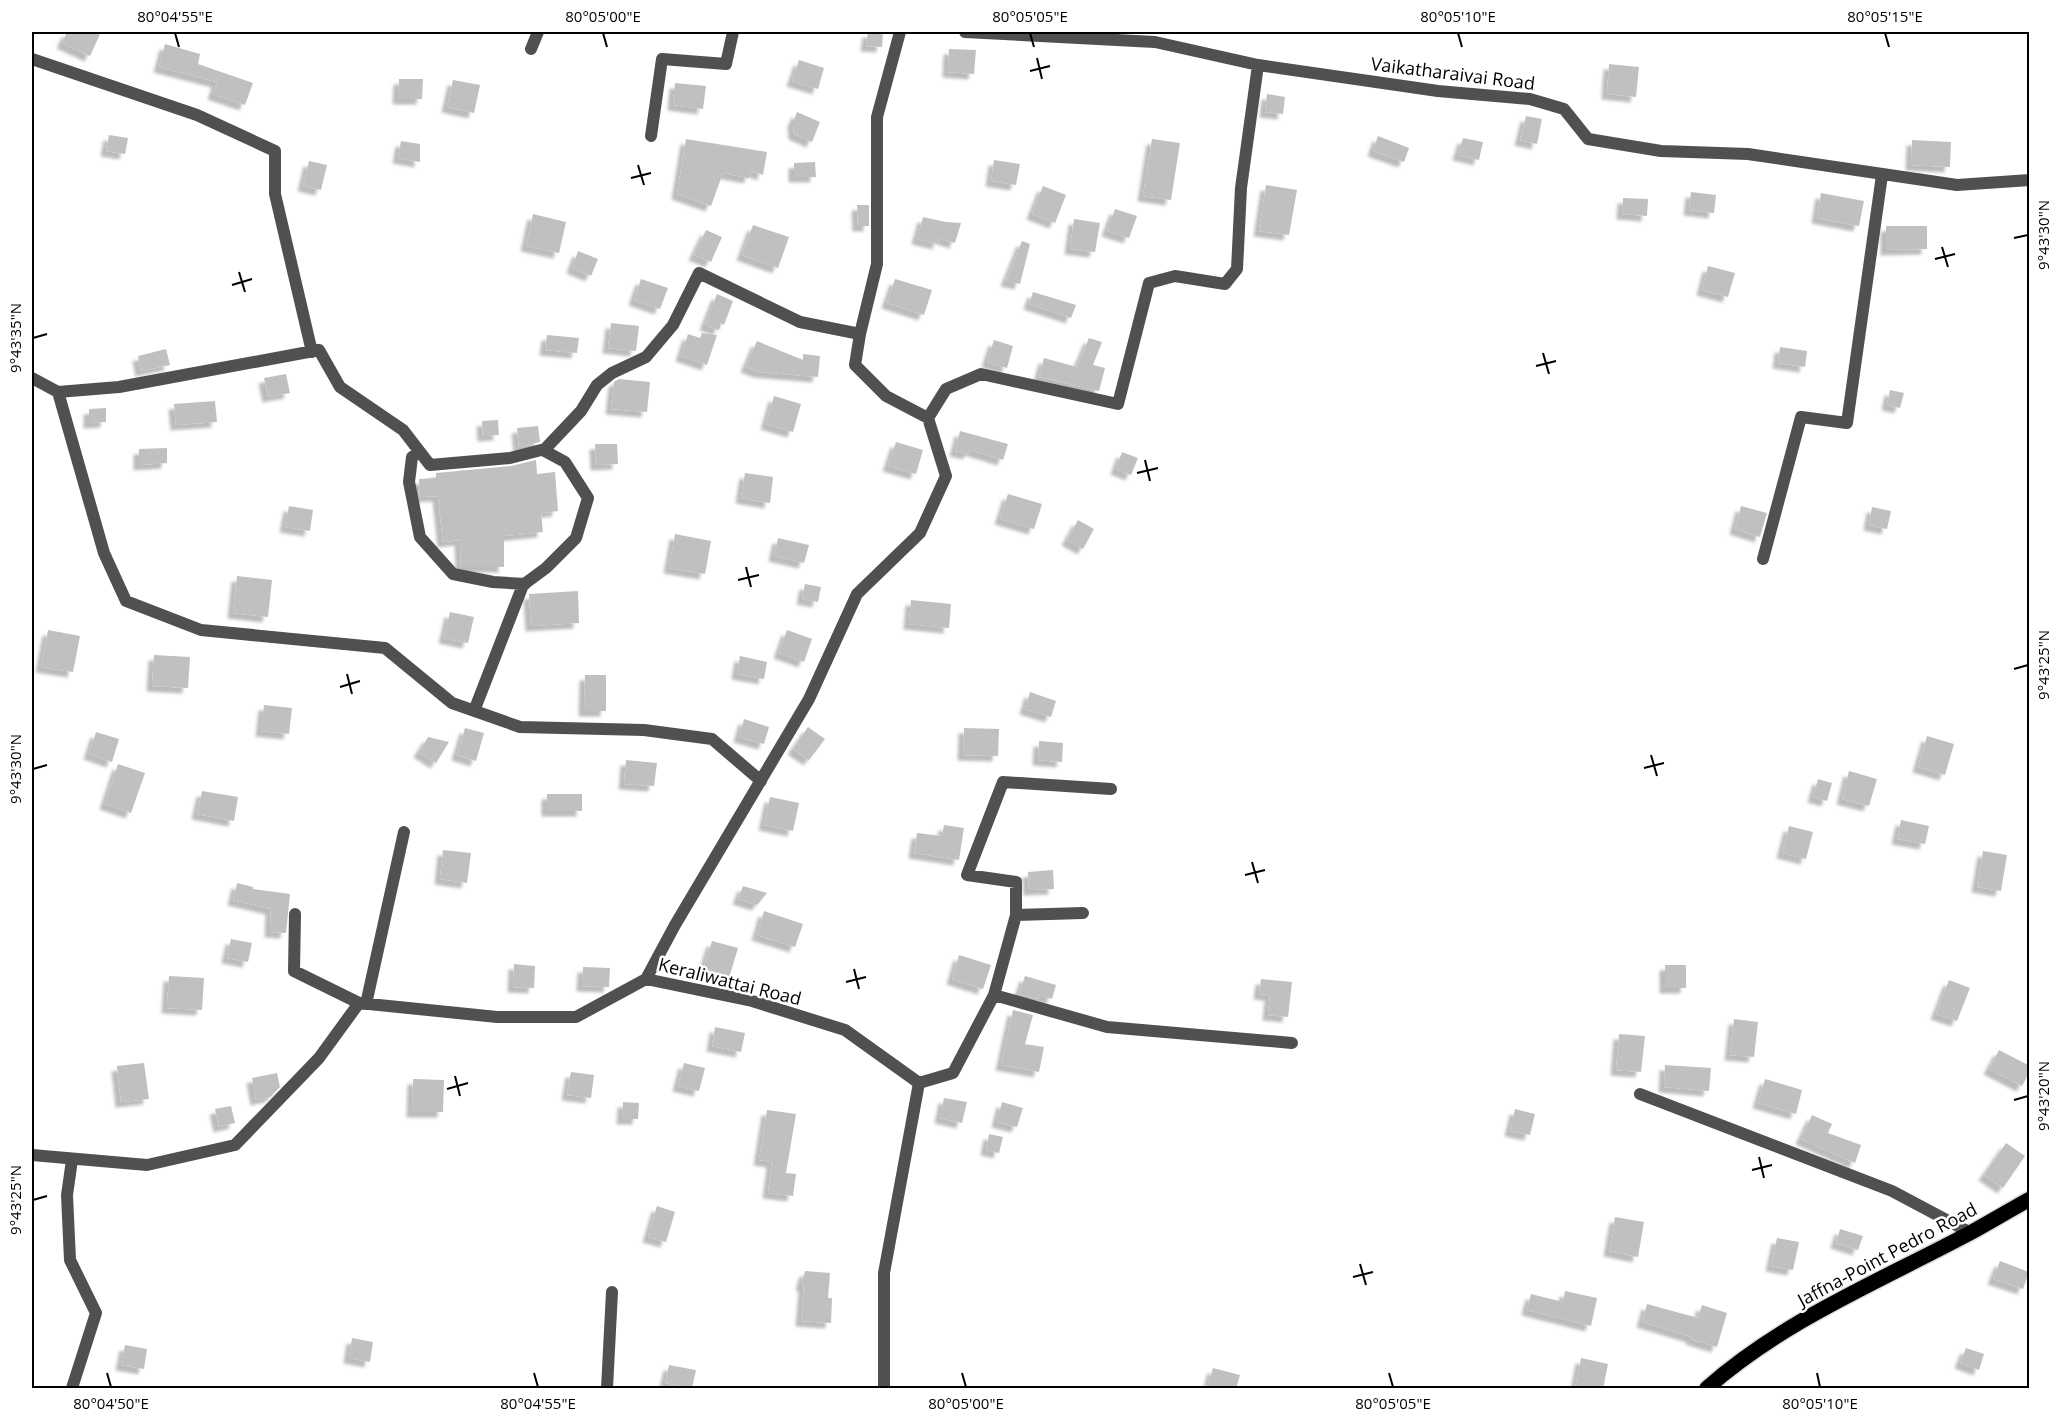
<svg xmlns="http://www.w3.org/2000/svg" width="2061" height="1420" font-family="'Open Sans',sans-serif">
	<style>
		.building { fill: #c0c0c0; filter: url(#shadow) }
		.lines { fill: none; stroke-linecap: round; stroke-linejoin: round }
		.primary-casing { stroke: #dbdbdb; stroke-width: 18 }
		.street { stroke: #505050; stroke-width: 12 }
		.primary { stroke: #000; stroke-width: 15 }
		.ticks { fill: none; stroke: #000; stroke-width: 2 }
		.labels { text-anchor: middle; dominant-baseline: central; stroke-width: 5; stroke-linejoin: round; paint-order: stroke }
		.street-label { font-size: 18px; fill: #000; stroke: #fff }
		.neatline { fill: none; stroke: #000; stroke-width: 2 }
		.ticks-label { font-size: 15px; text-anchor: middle; fill: #000 }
	</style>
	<defs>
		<filter id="shadow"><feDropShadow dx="-5.5" dy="5.5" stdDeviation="1.5" flood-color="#0004"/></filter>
	</defs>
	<rect width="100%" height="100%" fill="#fff"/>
	<path class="building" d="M67 32H101L90 56 62 43Z
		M868 32 883 33 882 47 866 46Z
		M165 44 200 54 198 64 253 83 245 105 213 94 217 82 159 67Z
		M949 49 976 50 974 74 948 72Z
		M799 60 824 68 818 89 792 81Z
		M1609 64 1639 67 1636 97 1607 94Z
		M399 79H423L422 99H398Z
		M453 80 480 85 474 113 447 107Z
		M675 83 706 86 703 109 673 105Z
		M1267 94 1285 97 1283 114 1265 112Z
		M797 112 820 122 812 142 794 134 793 122Z
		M1526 116 1542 119 1537 144 1520 140Z
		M109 135 128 138 125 154 106 151Z
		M1378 136 1409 148 1404 162 1373 151Z
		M1463 138 1483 142 1479 160 1458 155Z
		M686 139 767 152 763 175 752 171 749 178 723 173 711 206 677 194Z
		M1152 139 1180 143 1171 200 1143 196Z
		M1912 140 1951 142 1950 167 1911 165Z
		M401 141 420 144V162L398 158Z
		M994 160 1020 164 1016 185 991 181Z
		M309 161 327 165 321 190 303 186Z
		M815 162 816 177H794V163Z
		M1266 185 1297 190 1289 235 1259 231Z
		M1043 186 1066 195 1055 223 1032 214Z
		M1691 192 1716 195 1714 213 1689 210Z
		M1821 193 1864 201 1859 226 1817 218Z
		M1623 198 1648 199 1647 216 1622 214Z
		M857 205H869V226H858Z
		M1115 209 1137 216 1129 238 1107 231Z
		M533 214 566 222 559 253 526 246Z
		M923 217 946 222 961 223 955 243 939 238 938 244 917 239Z
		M1074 219 1100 223 1095 252 1070 249Z
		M753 225 789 237 778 268 742 255Z
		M1886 226H1927V249L1886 250Z
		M706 230 722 237 711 262 694 255Z
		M1022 241 1030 244 1020 284 1006 281Z
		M578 251 598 259 591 276 572 268Z
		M1708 266 1735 273 1728 297 1702 290Z
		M641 279 668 288 660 309 634 300Z
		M895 279 932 290 924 315 887 303Z
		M1033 292 1076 305 1071 318 1029 304Z
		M717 294 733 301 724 325 721 323 719 330 705 325Z
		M611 323 639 326 636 351 608 348Z
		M702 333 717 335 707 365 681 356 688 334 700 338Z
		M547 335 579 338 577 353 545 350Z
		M1089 338 1102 342 1093 365 1105 368 1099 391 1039 377 1044 358 1077 367Z
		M994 340 1013 346 1007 368 987 362Z
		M757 341 803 360V354L820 356 818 377 759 372 746 367Z
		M1780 347 1807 351 1805 367 1778 363Z
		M166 349 170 365 141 371 138 356Z
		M286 374 290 393 268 397 264 378Z
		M619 379 650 382 647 412 611 409 614 382Z
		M1890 390 1904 393 1900 408 1887 405Z
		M774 396 801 404 793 432 766 424Z
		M215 401 217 422 176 425 174 404Z
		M106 408V422L89 423V409Z
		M498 420 499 435 483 436 482 421Z
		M538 426 540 442 519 447 517 428Z
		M960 431 1008 444 1003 460 970 450 969 454 955 451Z
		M896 442 923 450 916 474 888 466Z
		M595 444H617L618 464 596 465Z
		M167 448V463L139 465V449Z
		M1122 452 1138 458 1131 475 1116 469Z
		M536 460 537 474 555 472 558 511 541 513 543 532 504 536V567H461L460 540 443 542 438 496 420 497 419 479 436 478V473L511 466Z
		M745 473 773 477 770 503 741 498Z
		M1008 494 1042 504 1034 529 1000 519Z
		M289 506 313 510 310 531 285 527Z
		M1741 506 1767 513 1760 537 1735 529Z
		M1872 507 1891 511 1887 529 1869 525Z
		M1078 520 1094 529 1083 549 1067 540Z
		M675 534 711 541 705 574 669 568Z
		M778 538 809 545 804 563 774 556Z
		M237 576 272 580 268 617 233 613Z
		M805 584 821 587 818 602 802 599Z
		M578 591 579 623 531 626 529 594Z
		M911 600 951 604 949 628 909 624Z
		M450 612 474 617 468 643 444 638Z
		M48 630 80 636 73 672 41 667Z
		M787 630 812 639 804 662 779 653Z
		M154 655 190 657 188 688 152 686Z
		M740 656 767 662 764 679 737 674Z
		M585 675H606V711H584Z
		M1030 692 1056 701 1051 717 1025 709Z
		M264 705 292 708 289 734 261 731Z
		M744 719 769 727 764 744 739 737Z
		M808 727 825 739 809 760 793 749Z
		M465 728 484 733 476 761 457 755Z
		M964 728 999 729 998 756 963 755Z
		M96 732 119 739 112 762 89 754Z
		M1927 736 1954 744 1945 775 1918 767Z
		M428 737 449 742 436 763 419 752Z
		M1039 741 1063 743 1062 762 1038 760Z
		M626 760 657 763 654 786 624 784Z
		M118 764 145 773 131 813 105 804Z
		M1849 771 1877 779 1869 806 1842 799Z
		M1818 779 1832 783 1827 801 1813 797Z
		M202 791 238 797 234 821 197 814Z
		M547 794H582V811H547Z
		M770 797 799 803 793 831 764 825Z
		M1901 820 1929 826 1925 844 1897 839Z
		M944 825 964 828 959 860 914 853 917 833 942 836Z
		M1789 826 1813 832 1806 859 1782 853Z
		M443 850 471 853 467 883 440 879Z
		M1983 851 2007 855 2001 891 1977 887Z
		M1053 870 1054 889 1029 890 1028 872Z
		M237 883 253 887V889L290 894 286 933 270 932 271 909 233 900Z
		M743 886 767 893 757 905 738 899Z
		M764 911 803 924 795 947 757 935Z
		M231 939 252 943 248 962 227 958Z
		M712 941 738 948 729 978 703 970Z
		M959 955 991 965 983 989 952 979Z
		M514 964 535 966 534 988 513 987Z
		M1665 965H1686V988H1665Z
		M583 967 610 968 609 987 582 986Z
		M169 976 204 978 202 1010 167 1008Z
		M1025 976 1056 985 1052 999 1039 995 1038 999 1019 994Z
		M1261 979 1292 982 1288 1017 1268 1015 1270 995 1259 994Z
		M1949 980 1970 988 1957 1021 1936 1014Z
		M1013 1010 1033 1015 1025 1044 1044 1047 1039 1072 1001 1065Z
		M1734 1019 1758 1022 1754 1057 1730 1055Z
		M715 1027 745 1033 741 1052 712 1046Z
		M1619 1034 1645 1036 1641 1072 1616 1070Z
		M1999 1050 2030 1066V1071L2022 1086 1989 1069Z
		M144 1063 149 1099 121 1102 117 1066Z
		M684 1063 705 1068 699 1091 678 1086Z
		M1665 1065 1711 1068 1709 1091 1664 1087Z
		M571 1072 594 1075 591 1098 567 1095Z
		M277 1073 280 1087 270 1097 256 1100 252 1078Z
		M413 1079 444 1080 443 1112H412Z
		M1765 1079 1802 1090 1796 1114 1758 1103Z
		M944 1098 967 1102 962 1123 940 1118Z
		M623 1102 639 1103 638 1119H622Z
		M1002 1102 1023 1108 1017 1127 997 1122Z
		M231 1106 235 1123 219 1127 215 1109Z
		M1515 1109 1535 1114 1530 1135 1510 1131Z
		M767 1110 796 1114 786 1173 796 1174 793 1196 768 1193 772 1162 759 1160Z
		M1812 1115 1832 1124 1828 1133 1861 1145 1855 1163 1801 1139Z
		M989 1134 1003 1137 999 1153 986 1150Z
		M2006 1143 2025 1156 2003 1188 1984 1175Z
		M657 1206 675 1212 666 1242 648 1237Z
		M1615 1217 1644 1222 1638 1257 1609 1251Z
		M1840 1229 1863 1236 1858 1250 1836 1243Z
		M1777 1238 1799 1242 1793 1270 1771 1266Z
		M2000 1261 2029 1272 2023 1289 1993 1279Z
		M805 1271 830 1273 828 1298H832L831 1323 801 1321 804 1286 801 1285Z
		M1565 1291 1597 1298 1591 1326 1527 1310 1531 1294 1563 1302Z
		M1647 1304 1698 1318 1702 1305 1727 1313 1717 1347 1691 1339 1692 1337 1642 1322Z
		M352 1338 373 1342 370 1362 349 1358Z
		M125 1345 147 1349 144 1369 121 1365Z
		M1966 1348 1984 1354 1979 1370 1960 1363Z
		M1581 1358 1608 1364 1603 1389H1575Z
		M669 1365 696 1370 692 1388 665 1383Z
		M1213 1368 1240 1375 1236 1389H1207Z"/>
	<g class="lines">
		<defs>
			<path id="primary" d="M1707 1388C1784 1320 1880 1281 1970 1233 1990 1222 2010 1210 2030 1199"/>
		</defs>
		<use href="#primary" class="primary-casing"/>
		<path class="street" d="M965 32 1155 42 1258 65 1438 91 1530 99 1564 109 1588 139 1661 151 1748 154 1957 185 2030 180
			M531 49 538 32
			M32 59 197 115 275 151V194L312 352
			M651 136 662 59 726 64 733 32
			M32 378 58 392 104 553 126 601 201 630 385 648 452 703 520 727 644 730 712 739 761 781
			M58 392 119 387 319 350 340 387 403 430 430 465 510 458 545 449 581 411 597 385 612 373 646 357 673 325 699 273 800 322 860 334
			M928 418 946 389 981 374 1118 404 1149 283 1175 276 1225 284 1237 269 1241 188 1258 65
			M420 452 412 457 409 482 420 537 453 574 493 582 525 584
			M1763 559 1801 417 1847 423 1882 175
			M474 711 523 585 546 568 576 538 588 498 565 462 543 450
			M295 914 294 971 359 1003
			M1016 915 1083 913
			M646 979 675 925 809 699 857 594 920 533 946 476 928 418 886 396 855 365 860 334 877 264V117L900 32
			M994 995 1107 1027 1292 1043
			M366 1004 404 832
			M919 1083 953 1073 994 995 1016 915V882L967 875 1003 782 1111 789
			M1640 1094 1892 1191 1971 1233
			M32 1155 147 1165 235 1145 319 1058 359 1003 497 1017H576L646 979 752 1001 845 1030 919 1083 884 1273V1388
			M72 1388 96 1313 70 1260 67 1195 72 1160
			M607 1388 612 1292"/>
		<use href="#primary" class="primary"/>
	</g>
	<path class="ticks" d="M175 33 179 47M603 33 607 47M1030 33 1034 47M1458 33 1462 47M1885 33 1889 47M1037 58 1042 79M1030 71 1050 66M638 165 644 185M631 178 651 173M2014 238 2028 235M1942 247 1948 267M1935 259 1955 254M239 272 245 292M232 285 252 279M33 338 47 334M1543 353 1549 374M1536 366 1556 361M1145 460 1150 481M1137 473 1158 468M746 567 751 587M738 580 759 575M2014 669 2028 665M347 674 352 694M340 687 360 681M1651 755 1657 776M1644 768 1664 763M33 769 47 765M1252 862 1258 883M1245 875 1265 870M854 969 859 989M846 982 866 977M455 1076 460 1096M447 1089 468 1083M2014 1100 2028 1096M1759 1157 1764 1178M1752 1170 1772 1165M33 1200 47 1196M1360 1264 1366 1285M1353 1277 1373 1272M107 1373 111 1387M534 1373 538 1387M962 1373 966 1387M1389 1373 1393 1387M1817 1373 1820 1387"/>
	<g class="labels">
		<g class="street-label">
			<text transform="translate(1453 73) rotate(7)">Vaikatharaivai Road</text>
			<text transform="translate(730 981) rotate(14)">Keraliwattai Road</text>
			<text transform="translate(1887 1254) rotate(-28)">Jaffna-Point Pedro Road</text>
		</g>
	</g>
	<rect width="2061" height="1420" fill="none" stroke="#ffffff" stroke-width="66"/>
	<rect x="33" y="33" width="1995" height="1354" class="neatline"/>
	<g class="ticks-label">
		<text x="175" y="22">80°04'55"E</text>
		<text x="603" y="22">80°05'00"E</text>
		<text x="1030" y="22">80°05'05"E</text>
		<text x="1458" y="22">80°05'10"E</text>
		<text x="1885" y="22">80°05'15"E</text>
		<text transform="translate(2044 235) rotate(-90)" y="5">9°43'30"N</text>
		<text transform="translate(16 338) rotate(-90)" y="5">9°43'35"N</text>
		<text transform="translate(2044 665) rotate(-90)" y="5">9°43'25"N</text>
		<text transform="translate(16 769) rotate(-90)" y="5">9°43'30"N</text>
		<text transform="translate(2044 1096) rotate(-90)" y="5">9°43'20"N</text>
		<text transform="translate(16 1200) rotate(-90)" y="5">9°43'25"N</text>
		<text x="111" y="1409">80°04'50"E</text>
		<text x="538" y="1409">80°04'55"E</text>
		<text x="966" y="1409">80°05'00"E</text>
		<text x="1393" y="1409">80°05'05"E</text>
		<text x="1820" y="1409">80°05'10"E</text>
	</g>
</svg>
